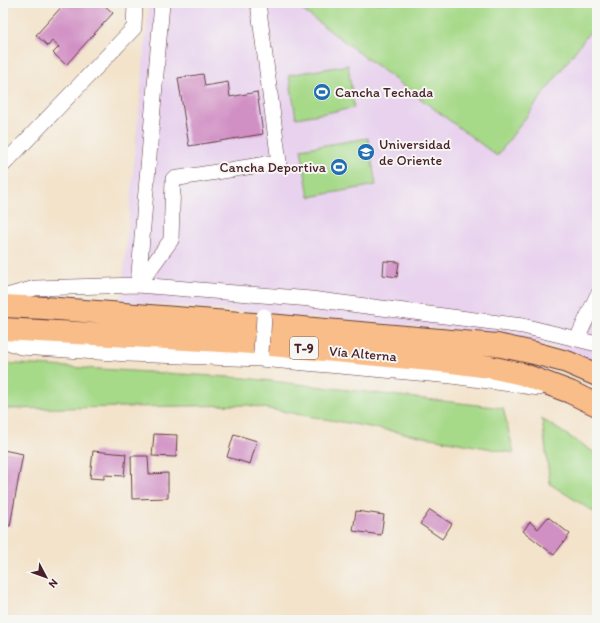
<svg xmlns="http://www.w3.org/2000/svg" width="600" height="623" font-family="Itim,sans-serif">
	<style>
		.built { fill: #e8d2ee }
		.green { fill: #a6d988; stroke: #787c5a }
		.building { fill: #d190c4 }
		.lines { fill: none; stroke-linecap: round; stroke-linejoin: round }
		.minor-casing { stroke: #633c43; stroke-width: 16 }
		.highway-casing { stroke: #633c43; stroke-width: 24 }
		.minor { stroke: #fff; stroke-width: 15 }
		.highway { stroke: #f8bd88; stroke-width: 22 }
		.minor-bridge-casing { stroke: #633c43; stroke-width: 16; stroke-linecap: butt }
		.minor-bridge { stroke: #fff; stroke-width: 15 }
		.labels { text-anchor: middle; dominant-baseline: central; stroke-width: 4; stroke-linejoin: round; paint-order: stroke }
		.shield { fill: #f6f6f2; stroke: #7e6067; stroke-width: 1 }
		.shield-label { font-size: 13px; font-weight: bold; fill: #4a1f2b }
		.poi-label { font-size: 14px; fill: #4a1f2b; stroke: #f6f6f2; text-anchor: start }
		.street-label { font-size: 14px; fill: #4a1f2b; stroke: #f6f6f2 }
	</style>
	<rect width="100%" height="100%" fill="#f6f6f2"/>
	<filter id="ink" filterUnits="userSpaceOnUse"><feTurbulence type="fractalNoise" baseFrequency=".025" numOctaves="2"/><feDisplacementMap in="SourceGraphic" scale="8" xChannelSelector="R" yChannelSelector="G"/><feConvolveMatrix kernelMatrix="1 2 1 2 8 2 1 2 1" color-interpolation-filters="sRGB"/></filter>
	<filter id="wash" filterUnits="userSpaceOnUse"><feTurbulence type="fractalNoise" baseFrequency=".012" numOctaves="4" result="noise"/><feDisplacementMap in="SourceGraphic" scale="16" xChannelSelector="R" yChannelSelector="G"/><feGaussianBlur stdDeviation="0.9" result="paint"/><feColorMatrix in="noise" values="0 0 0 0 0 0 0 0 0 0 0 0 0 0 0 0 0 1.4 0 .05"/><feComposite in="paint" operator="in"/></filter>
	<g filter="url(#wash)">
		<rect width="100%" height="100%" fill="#f3e3cb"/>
		<path class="built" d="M149 3H597V368L559 348 483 332 121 301Z"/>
		<path class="green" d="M293 3H597V22L497 156Z
			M348 65 354 108 296 118 289 75Z
			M368 138 376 185 309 197 301 149Z
			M3 363 245 378 503 408 514 453 247 405 3 409Z
			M542 419 597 454V514L550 484Z"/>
		<g id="blocks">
			<path class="building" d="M65 3H102L113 13 66 65 53 53 59 47 52 41 48 46 36 35Z
				M203 74 205 86 228 82 230 97 257 92 263 134 189 146 178 78Z
				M384 261 399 262 397 277 383 275Z
				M154 434 177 435 176 457 152 456Z
				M234 434 257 441 250 464 227 457Z
				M3 450 23 454 10 526 3 525Z
				M93 451 126 454 124 476 104 475V479L90 478Z
				M131 456H148L149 474 168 473V498L132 499Z
				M430 510 452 524 442 539 420 524Z
				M356 511 384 515 381 535 353 531Z
				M548 517 570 534 554 555 523 531 530 522 538 529Z"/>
		</g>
	</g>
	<g filter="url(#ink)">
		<use href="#blocks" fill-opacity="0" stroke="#633c43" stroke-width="1"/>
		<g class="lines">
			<defs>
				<path id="minor" d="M3 165 134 28 135 3
					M139 284 171 240 173 179 279 162 258 3
					M138 285 311 299 523 326 597 344
					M3 297 35 288 138 285 162 3
					M577 339 597 296
					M3 340 21 347 128 354 260 359 452 376 539 388"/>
				<path id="highway" d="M3 306 45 308 280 326 497 345 534 353 567 362 597 375
					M3 329 240 342 452 362 490 367 522 374 570 392 597 405"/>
			</defs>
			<use href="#minor" class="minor-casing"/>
			<use href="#highway" class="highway-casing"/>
			<use href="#minor" class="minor"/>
			<use href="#highway" class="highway"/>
			<defs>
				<path id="minor-bridge" d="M263 333 264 316
					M261 353 262 336"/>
			</defs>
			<use href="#minor-bridge" class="minor-bridge-casing"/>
			<use href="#minor-bridge" class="minor-bridge"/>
		</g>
	</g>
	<defs>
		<symbol id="stadium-disc" viewBox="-11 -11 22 22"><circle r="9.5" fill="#1f6fb2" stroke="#f6f6f2"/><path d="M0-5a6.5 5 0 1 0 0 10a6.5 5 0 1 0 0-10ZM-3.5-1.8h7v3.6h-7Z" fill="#fff"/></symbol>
		<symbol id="university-disc" viewBox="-11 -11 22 22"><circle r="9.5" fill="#1f6fb2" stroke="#f6f6f2"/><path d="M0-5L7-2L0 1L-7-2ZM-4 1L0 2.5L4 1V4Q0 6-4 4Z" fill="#fff"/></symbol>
	</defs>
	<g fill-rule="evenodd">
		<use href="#stadium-disc" x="312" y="82" width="20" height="20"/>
		<use href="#university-disc" x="356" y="142" width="20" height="20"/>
		<use href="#stadium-disc" x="329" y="157" width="20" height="20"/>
	</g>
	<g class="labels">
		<rect class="shield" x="290" y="337" width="28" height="22" rx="3"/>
		<g class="shield-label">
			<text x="304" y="348">T-9</text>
		</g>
		<g class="poi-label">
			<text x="335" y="92">Cancha Techada</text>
			<text x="379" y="144">Universidad<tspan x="379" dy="16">de Oriente</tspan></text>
			<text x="326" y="167" text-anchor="end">Cancha Deportiva</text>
		</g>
		<g class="street-label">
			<text transform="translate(363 354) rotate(5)">Vía Alterna</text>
		</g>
	</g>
	<rect width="600" height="623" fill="none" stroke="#f6f6f2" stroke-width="16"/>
	<g transform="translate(46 577) rotate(131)" stroke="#f6f6f2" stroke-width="3" paint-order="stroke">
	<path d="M0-3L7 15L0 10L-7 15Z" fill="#4a1f2b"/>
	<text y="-6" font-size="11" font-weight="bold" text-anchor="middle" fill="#4a1f2b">N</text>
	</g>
</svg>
